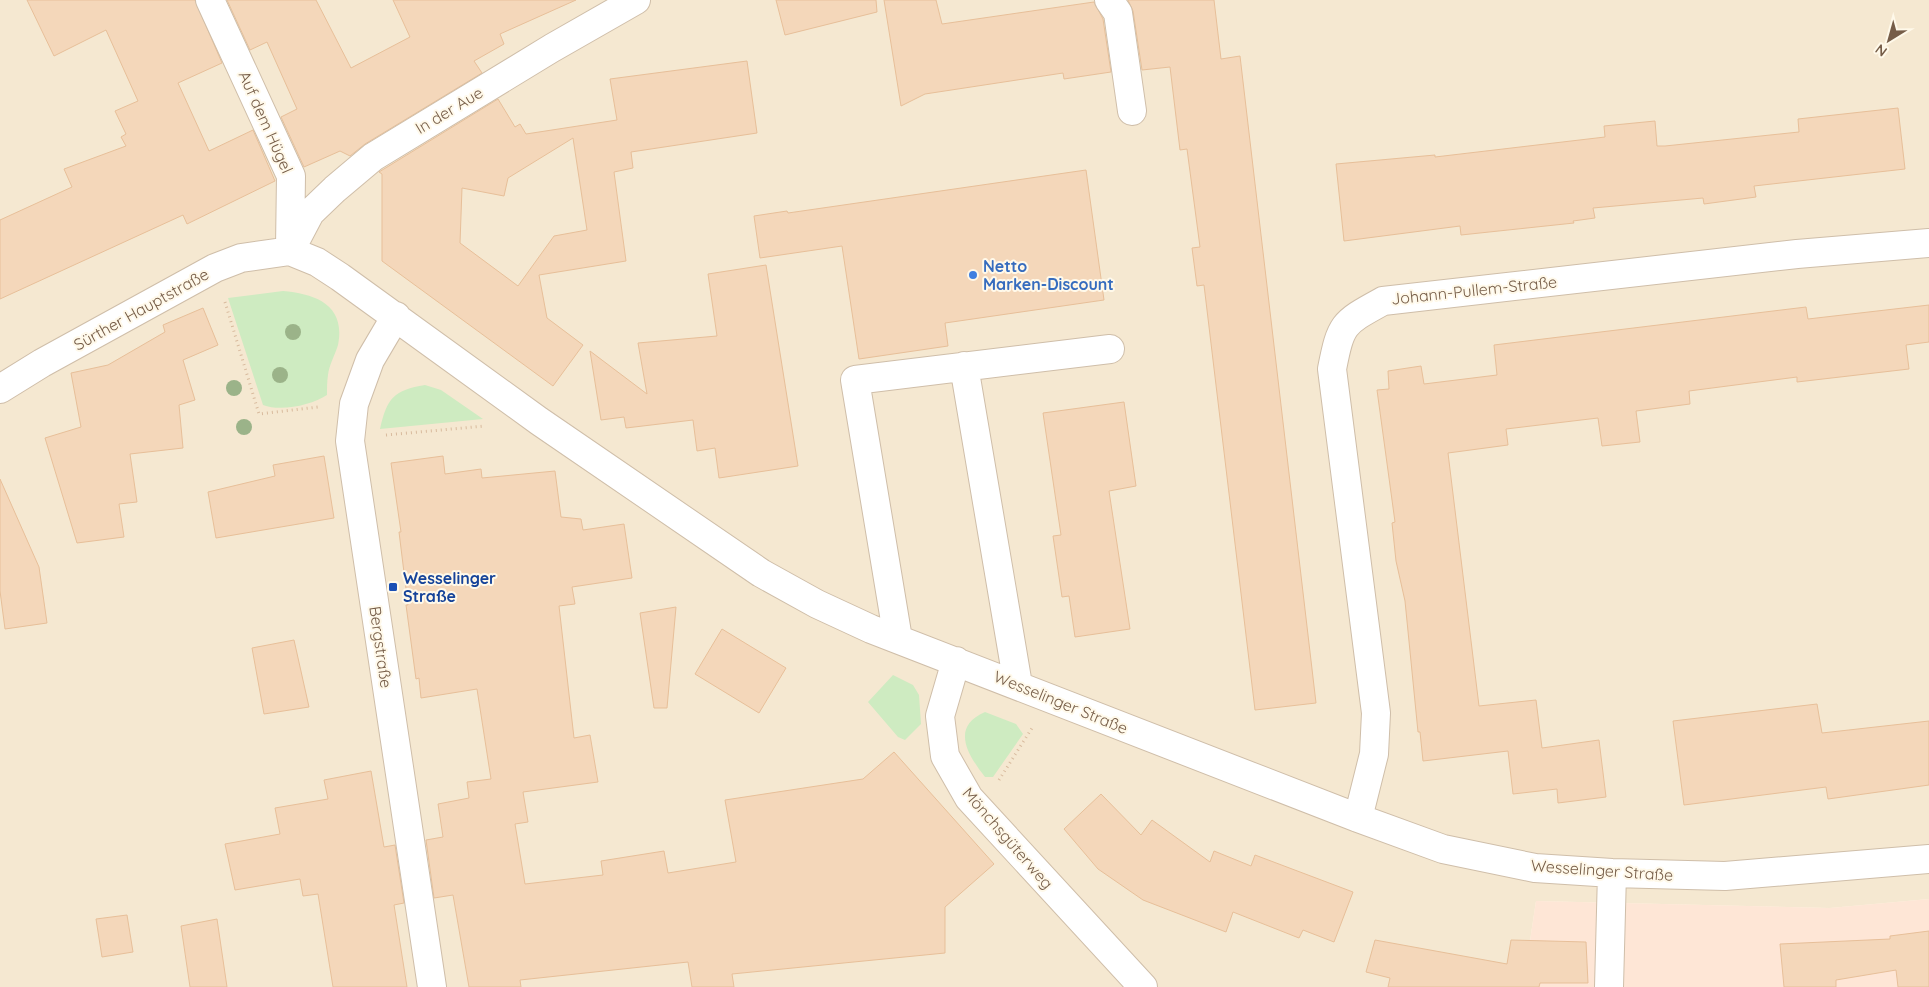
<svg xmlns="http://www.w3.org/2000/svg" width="1929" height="987" font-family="Quicksand,sans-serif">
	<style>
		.residential { fill: #f5e8d1 }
		.commercial { fill: #fee6d6 }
		.green { fill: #ceebc1 }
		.building { fill: #f4d7ba; stroke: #e7bf99; fill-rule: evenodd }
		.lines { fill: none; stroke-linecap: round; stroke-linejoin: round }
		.minor-casing { stroke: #cfbea9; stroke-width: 30 }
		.path { stroke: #d8ba9d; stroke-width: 3; stroke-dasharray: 1 4; stroke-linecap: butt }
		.minor { stroke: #fff; stroke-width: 28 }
		.tree { fill: #9bb389 }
		.shop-dot { fill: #3f7fe0; stroke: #fff9ea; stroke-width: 2 }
		.transit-dot { fill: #1a4fb4; stroke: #fff9ea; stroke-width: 2 }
		.labels { text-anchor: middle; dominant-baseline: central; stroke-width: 4; stroke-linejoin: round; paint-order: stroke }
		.street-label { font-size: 16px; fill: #765d48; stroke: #fff9ea }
		.shop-label { font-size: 16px; font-weight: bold; fill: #366cbe; stroke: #fff9ea; text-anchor: start }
		.transit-label { font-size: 16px; font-weight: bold; fill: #164399; stroke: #fff9ea; text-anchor: start }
	</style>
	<rect width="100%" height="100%" fill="#fdf6e3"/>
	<path class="residential" d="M0 0H1929V899L1830 908 1536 901 1523 987H0Z"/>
	<path class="commercial" d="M1929 899V987H1523L1536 901 1830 908Z"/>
	<path class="green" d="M283 291C316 294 346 305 338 345 335 355 329 365 328 375 327 381 327 388 327 395 312 405 281 412 263 405L228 298Z
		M425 385 441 390 483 419 380 429C387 398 394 390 425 385Z
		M893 675 913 685 919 695 921 724 905 740 898 737 868 702Z
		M985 712 1016 724 1023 734 993 777H985C968 755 950 727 985 712Z"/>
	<path class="building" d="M27 0H195L222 63 178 83 209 151 253 130 275 181 187 224 183 215 0 299V220L72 187 64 169 126 146 121 137 126 134 115 111 138 101 106 30 54 56Z
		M227 0H316L351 68 410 37 393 0H576L500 34 504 44 474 61 482 73 365 144 350 156 340 151 304 167 281 117 297 109 267 42 250 50Z
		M776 0H876L877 12 785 35Z
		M884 0H936L942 24 1094 2 1103 19 1111 72 1064 79 1063 73 925 94 901 106Z
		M1128 0H1214L1221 59 1240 56 1316 703 1255 710 1204 285 1197 286 1192 248 1200 247 1187 149 1180 150 1170 67 1142 70 1133 11Z
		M747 61 757 133 631 152 633 168 614 172 626 261 539 275 547 318 583 345 553 386 382 261V174L379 172 498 99 515 127 520 124 526 134 617 120 610 79ZM573 138 587 230 554 236 518 286 460 243 462 188 504 196 508 178Z
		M1898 108 1905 169 1754 186 1756 197 1704 204 1703 198 1593 208 1595 218 1573 221 1574 223 1461 235 1460 226 1344 241 1336 164 1435 155V157L1605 137 1604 126 1655 121 1657 146H1665L1799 132 1798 119Z
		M1086 170 1104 300 945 323 948 346 859 359 842 246 760 258 754 216 787 211 788 213Z
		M766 265 798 466 719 478 715 448 697 451 693 420 626 428 624 417 601 420 590 351 647 394 638 343 717 336 708 274Z
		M1929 305V342L1906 345 1909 369 1797 382V377L1689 391 1690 404 1636 411 1640 442 1602 446 1598 418 1506 429 1508 445 1448 453 1479 706 1536 700 1542 748 1599 740 1606 797 1558 803 1557 789 1513 794 1508 751 1423 761 1420 732H1418L1405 601 1396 561 1392 523 1395 522 1377 390 1389 389 1388 371 1421 366 1424 384 1497 375 1494 345 1806 307 1808 319Z
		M203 308 218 345 183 360 195 400 179 405 183 448 130 454 137 502 119 504 124 537 77 543 45 438 81 427 71 373 108 365 165 332 163 325Z
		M1124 402 1136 486 1109 491 1130 629 1075 637 1069 596 1062 597 1053 536 1061 535 1043 413Z
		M324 456 334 518 216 538 208 492 275 476 273 465Z
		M443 456 445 474 481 469 482 478 555 471 561 517 581 519 583 530 624 524 632 578 572 587 575 604 559 606 574 738 590 735 598 782 523 792 528 822 515 824 525 884 603 875 601 861 664 851 668 873 736 862 725 800 863 779 894 752 994 864 945 907V953L732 974 734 987H692L688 962 520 980 521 987H469L453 895 434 898 426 840 443 837 438 804 469 798 467 782 491 779 477 689 421 698 419 678 416 679 406 605H408L399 532H401L391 463Z
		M0 479 39 567 47 623 5 629 0 591Z
		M676 607 667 708H654L640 613Z
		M722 629 786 668 759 713 695 674Z
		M294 640 309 707 264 714 252 648Z
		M1817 704 1822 733 1929 721V785L1828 799 1826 787 1684 805 1673 721Z
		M371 771 384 847 395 845 404 903 394 905 407 987H333L318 894 303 896 300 879 235 890 225 844 280 834 275 808 328 799 324 780Z
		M1101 794 1141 835 1152 820 1210 862 1214 851 1251 866 1255 855 1353 892 1334 942 1303 930 1299 938 1233 912 1226 932 1143 900 1098 869 1064 829Z
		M127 915 133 952 102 957 96 919Z
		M217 919 227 987H190L181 926Z
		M1929 931V987H1898L1896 970 1836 980V987H1784L1780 944 1890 939V936Z
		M1375 940 1507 964 1511 940 1586 942 1588 983H1540L1539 987H1388L1390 978 1366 972Z"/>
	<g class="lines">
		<defs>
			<path id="minor" d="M210 0 291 176 290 247
				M1109 0 1118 13 1132 111
				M290 251 317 262 340 277 539 421 761 573 817 604 871 629 1358 818 1443 849 1535 868 1612 873 1725 876 1929 859
				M290 251 310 213 335 189 373 157 552 48 636 0
				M396 316 370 360 354 404 350 441 432 987
				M964 366 1018 685
				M0 389 42 363 215 268 241 258 290 251
				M898 639 855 380 1110 349
				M956 661 940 716 945 756 969 798 1143 987
				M1358 818 1374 754 1376 713 1332 369C1341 323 1343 323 1383 301L1797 254 1929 243
				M1609 987 1612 873"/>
		</defs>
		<use href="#minor" class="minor-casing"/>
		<path class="path" d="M225 302 259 414 318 407
			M386 435 485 426
			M999 780 1032 728"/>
		<use href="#minor" class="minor"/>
	</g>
	<g class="tree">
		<circle cx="293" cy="332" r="8"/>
		<circle cx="280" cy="375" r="8"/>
		<circle cx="234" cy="388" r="8"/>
		<circle cx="244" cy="427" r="8"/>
	</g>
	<circle class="shop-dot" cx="973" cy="275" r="5"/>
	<rect class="transit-dot" x="388" y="582" width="10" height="10" rx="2.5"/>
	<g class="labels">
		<g class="street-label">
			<text transform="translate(449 110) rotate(-31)">In der Aue</text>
			<text transform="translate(266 122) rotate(66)">Auf dem Hügel</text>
			<text transform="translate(1474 290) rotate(-6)">Johann-Pullem-Straße</text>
			<text transform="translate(141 309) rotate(-29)">Sürther Hauptstraße</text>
			<text transform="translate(381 647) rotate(82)">Bergstraße</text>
			<text transform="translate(1061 702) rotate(22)">Wesselinger Straße</text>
			<text transform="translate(1008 838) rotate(49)">Mönchsgüterweg</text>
			<text transform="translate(1602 870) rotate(4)">Wesselinger Straße</text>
		</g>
		<g class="shop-label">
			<text x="983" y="266">Netto<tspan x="983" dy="18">Marken-Discount</tspan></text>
		</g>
		<g class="transit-label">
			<text x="403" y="578">Wesselinger<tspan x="403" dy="18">Straße</tspan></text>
		</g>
	</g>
	<g transform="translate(1889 40) rotate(217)" stroke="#fff9ea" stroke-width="4" paint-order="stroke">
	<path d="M0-4L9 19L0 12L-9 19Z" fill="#765d48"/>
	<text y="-8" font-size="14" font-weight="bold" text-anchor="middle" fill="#765d48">N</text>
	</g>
</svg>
